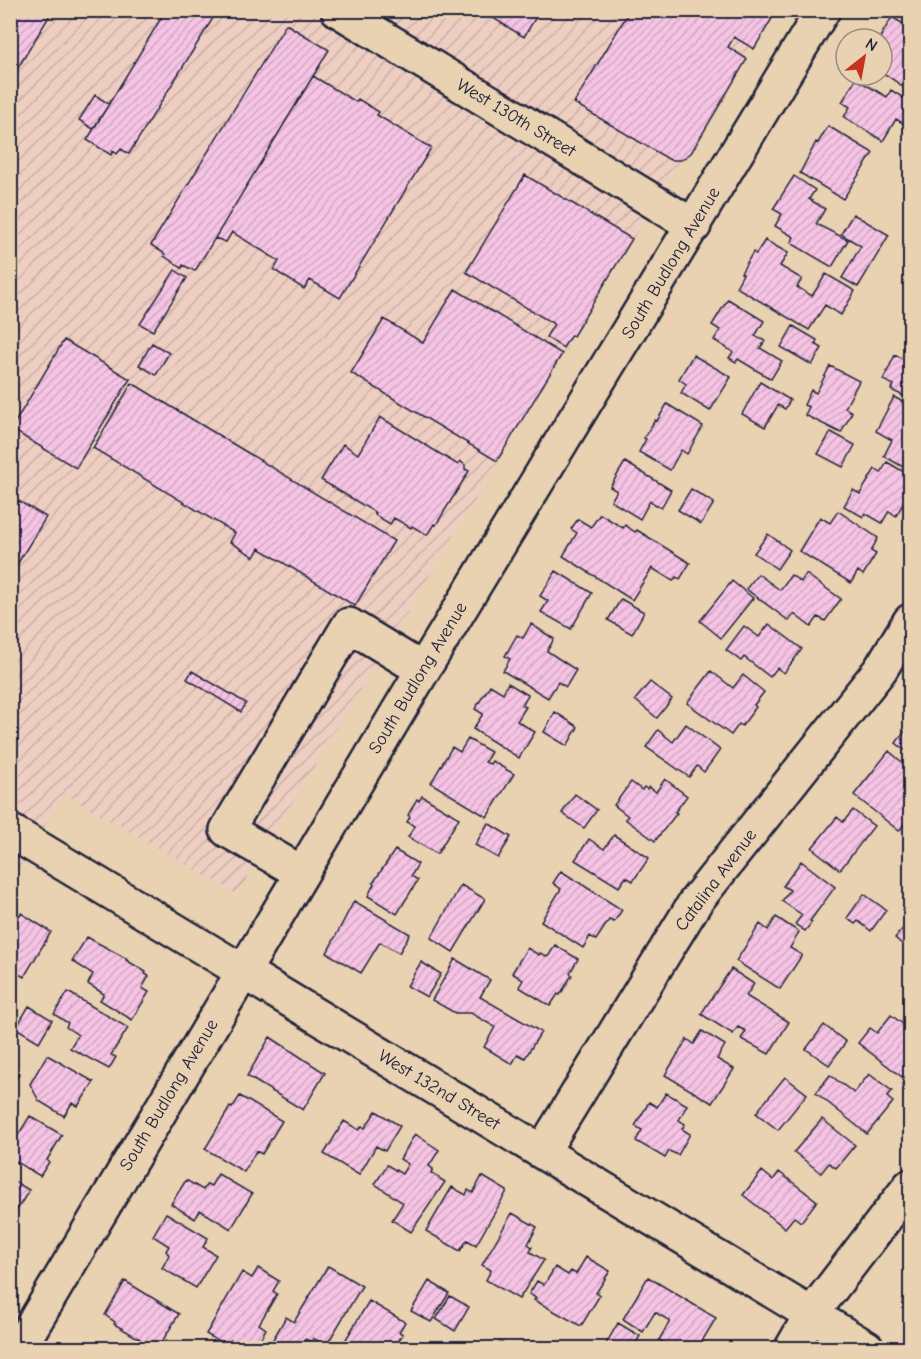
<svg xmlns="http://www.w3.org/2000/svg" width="921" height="1359" font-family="'Comic Neue',sans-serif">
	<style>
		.industrial { fill: url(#industrial-furrows) }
		.building { fill: url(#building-hatch); stroke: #22223b; stroke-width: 1.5 }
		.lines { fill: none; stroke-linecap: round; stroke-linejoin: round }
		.minor-casing { stroke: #22223b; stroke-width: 38 }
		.minor { stroke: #e9d2b2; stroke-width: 33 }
		.labels { text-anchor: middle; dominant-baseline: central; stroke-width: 4.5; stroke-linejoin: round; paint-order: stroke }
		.street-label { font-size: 18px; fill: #22223b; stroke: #e9d2b2 }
	</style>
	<defs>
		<pattern id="industrial-furrows" width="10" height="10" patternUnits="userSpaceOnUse" patternTransform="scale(1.5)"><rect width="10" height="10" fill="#edcec1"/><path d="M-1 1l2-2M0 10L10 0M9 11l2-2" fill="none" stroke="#cbb1a7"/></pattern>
		<pattern id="building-hatch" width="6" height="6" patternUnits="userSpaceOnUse" patternTransform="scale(1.5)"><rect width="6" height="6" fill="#f5c3e3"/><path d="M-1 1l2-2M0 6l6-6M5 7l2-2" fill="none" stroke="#d2a7c4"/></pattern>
	</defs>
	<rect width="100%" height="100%" fill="#e9d2b2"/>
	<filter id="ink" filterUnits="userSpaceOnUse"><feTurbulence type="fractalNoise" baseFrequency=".0167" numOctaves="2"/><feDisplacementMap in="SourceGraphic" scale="12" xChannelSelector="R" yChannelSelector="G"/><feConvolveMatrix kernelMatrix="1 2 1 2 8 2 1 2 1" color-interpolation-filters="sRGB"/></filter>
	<g filter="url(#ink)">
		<path class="industrial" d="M11 11H771L237 894 64 794 11 881Z"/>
		<path class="building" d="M10 10H53L10 81Z
			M166 10H218L129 154 121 149 117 154 113 151 111 155 87 140Z
			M480 10H540L524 37Z
			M630 10H777L754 49 734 37 728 47 747 59 691 153 681 160H670L574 103Z
			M892 17 910 28V58L907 65 910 67V91L882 72V39H879Z
			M286 24 329 50 195 271 183 265 182 268 164 256 165 254 151 245Z
			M313 76 356 102 358 99 379 112 377 115 431 148 340 298 310 280 304 289 274 270 279 261 232 232 226 242 215 238Z
			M856 79 887 97 891 90 910 102V118L906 125 896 119 883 141 844 117 850 107 842 102Z
			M95 95 109 104 93 129 79 120Z
			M828 126 873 153 843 199 800 173 816 142 818 143Z
			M525 175 632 239 573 336 571 335 563 348 546 337 554 324 466 272Z
			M794 176 815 190 809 199 825 209 816 224 848 240 832 267 791 243 794 237 775 226 782 214 773 209Z
			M853 214 889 235 858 287 842 278 861 246 841 234Z
			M765 240 788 253 780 266 802 279 797 287 812 296 826 274 855 291 841 315 825 305 809 330 736 287 743 274 741 273 753 252 756 254Z
			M175 270 187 278 153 331 140 324Z
			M455 289 562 354 497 461 351 373 384 319 423 343Z
			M728 299 764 321 755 336 765 341 760 348 782 361 771 379 738 359 736 362 729 358 733 352 714 340 720 330 712 325Z
			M793 326 817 340 815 344 822 348 812 365 781 347Z
			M64 340 130 379 76 468 11 429Z
			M152 343 169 353 156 375 139 365Z
			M910 345V399L891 390 894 385 883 380 895 355 904 359Z
			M693 355 731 377 710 411 681 393 686 384 679 379Z
			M830 366 859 381 845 408 852 412 841 433 805 415 809 407 804 405 811 390 816 393Z
			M760 382 790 400 785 409 778 405 765 427 742 414Z
			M132 383 394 541 355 606 259 548 254 557 230 542 235 533 93 448Z
			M894 397 910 406V471L884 456 892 440 876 431Z
			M667 404 703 426 687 454 681 450 670 470 639 452 646 439 644 438 655 420 657 421Z
			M380 417 458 465 460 461 465 465V469L469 471 436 525 434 524 427 535 412 526 411 528 394 518 390 524 375 515 376 513 321 480 343 444 358 454Z
			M831 432 855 445 843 467 818 454Z
			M625 462 671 490 661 508 650 501 640 519 611 501 617 491 610 487Z
			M887 462 909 475 903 486 910 491 896 516 889 511 882 523 865 513 863 517 844 506 853 490 860 494 875 469 881 473Z
			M691 489 714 503 701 524 678 510Z
			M10 496 46 517 10 576Z
			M838 511 878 538 871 551 876 554 863 575 858 571 851 583 799 551 820 517 830 523Z
			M600 514 623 528 625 525 635 532 637 530 690 563 680 579 676 577 673 581 652 568 632 600 563 556 577 533 571 529 578 519 591 527Z
			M768 534 790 550 777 569 754 553Z
			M556 571 592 593 571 629 541 612 548 601 540 596Z
			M758 574 780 590 791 575 801 582 806 574 841 599 825 621 818 617 811 627 794 614 789 621 746 589Z
			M732 581 753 598 721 638 700 621Z
			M621 599 644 612 632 634 608 620Z
			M531 624 554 639 547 651 576 670 566 687 558 682 548 698 503 671 510 659 505 656 517 635 523 638Z
			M769 624 802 649 784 673 777 668 770 677 744 657 741 661 726 650 744 626 759 637Z
			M192 671 246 703 241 712 187 679Z
			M711 671 733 688 743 675 764 692 754 705 756 707 742 726 739 724 731 735 687 703Z
			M650 682 672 699 657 718 635 700Z
			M508 683 528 695 522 705 526 707 517 721 535 732 519 758 473 729 483 714 475 709 490 685 503 693Z
			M555 712 578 727 567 746 544 732Z
			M686 724 720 750 704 772 697 766 689 777 646 747 658 730 673 742Z
			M910 724V754L896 743Z
			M468 739 491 752 485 762 490 764 492 761 514 774 487 817 431 783 452 747 460 752Z
			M889 751 910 769V797L905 804 910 808V817L899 831 854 795Z
			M665 779 687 796 675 812 677 813 655 841 625 819 628 816 614 805 631 782 642 790 644 787 647 789 649 787 656 792Z
			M575 794 597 810 584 828 562 813Z
			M422 796 459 818 437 854 408 837 415 826 407 822 410 817 408 815 417 799 419 801Z
			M853 810 874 826 840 870 812 848 837 817 843 822Z
			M488 823 511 837 498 858 475 845Z
			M614 835 649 858 633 881 626 877 619 887 575 860 589 839 604 849Z
			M395 850 418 864 411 876 418 880 397 914 368 896 374 884 373 883Z
			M801 861 835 887 810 921 812 922 805 931 795 924 802 915 782 901 790 890 783 886Z
			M561 871 622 910 614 922 609 920 596 940 590 936 583 948 541 921 561 889 553 883Z
			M461 885 485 899 453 952 431 938Z
			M864 894 886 910 871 931 858 921 855 924 847 918Z
			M354 901 410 934 399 953 380 942 361 973 327 953Z
			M10 913 18 917 21 913 51 932 24 977 10 969Z
			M776 917 799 932 790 948 802 955 780 989 736 961 760 924 768 930Z
			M910 920V951L895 938Z
			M87 937 127 959 126 960 146 972 145 974 149 976 142 988 149 992 132 1020 100 1000 104 994 88 984 93 974 72 961Z
			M555 945 578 959 570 973 572 975 560 995 558 994 550 1006 519 987 523 980 512 973 527 948 539 955 540 953 548 957Z
			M455 959 490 980 480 997 541 1032 525 1058 518 1054 512 1064 484 1047 495 1027 471 1013H455L432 1000Z
			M421 962 441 974 427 997 407 986Z
			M731 969 754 984 746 996 789 1022 769 1054 741 1039 746 1031 738 1027 733 1034 701 1014Z
			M68 992 128 1028 111 1055 116 1057 109 1069 70 1048 78 1035 66 1027 68 1023 54 1014Z
			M29 1006 52 1020 39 1042 16 1028Z
			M891 1015 907 1027 910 1022V1066L902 1077 858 1043 870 1028 877 1033Z
			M824 1025 846 1042 829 1065 806 1049Z
			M702 1031 725 1045 717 1059 734 1069 712 1103 665 1075 687 1039 694 1044Z
			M270 1037 325 1073 303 1110 247 1076Z
			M47 1055 94 1082 78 1106 72 1103 64 1116 39 1101 30 1084Z
			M10 1069 19 1074 10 1087Z
			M869 1074 892 1091 887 1097 893 1102 867 1134 816 1093 830 1075 854 1093Z
			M785 1077 807 1094 778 1130 756 1113Z
			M666 1093 687 1105 679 1120 685 1124 682 1129 690 1134 678 1155 669 1151 665 1158 636 1141 642 1130 635 1126 649 1102 657 1107Z
			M240 1096 282 1121 262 1154 256 1151 244 1172 205 1149 230 1107 232 1108Z
			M376 1111 400 1126 385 1151 376 1146 359 1175 324 1154 344 1121 359 1130 362 1126 365 1128Z
			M30 1116 62 1135 47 1160 49 1162 40 1176 10 1158V1148Z
			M822 1119 855 1145 836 1168 829 1163 821 1173 794 1152Z
			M415 1134 439 1150 429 1166 433 1169 431 1173 445 1182 411 1232 392 1220 403 1203 375 1184 387 1165 402 1174 408 1164 400 1159Z
			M762 1171 773 1180 779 1172 817 1201 801 1222 794 1217 785 1228 743 1195Z
			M218 1174 252 1194 231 1229 200 1210 195 1219 171 1204 186 1180 203 1190 207 1184 211 1186Z
			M482 1176 507 1191 476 1245 467 1240 460 1251 426 1231 452 1187 466 1195 468 1190 473 1193Z
			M10 1179 29 1190 14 1215 10 1213Z
			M166 1213 208 1238 203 1247 216 1255 196 1288 162 1268 169 1255 166 1251 169 1246 153 1236Z
			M512 1213 537 1227 528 1244 532 1247 530 1252 544 1260 519 1299 486 1280 491 1270 482 1265Z
			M586 1257 610 1271 596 1293 600 1295 581 1326 534 1300 536 1298 529 1294 537 1281 544 1285 555 1267 568 1275 571 1271 576 1274Z
			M328 1266 362 1286 326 1346 313 1338 311 1342 305 1339 299 1348H284L272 1341 286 1317 294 1322Z
			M258 1268 279 1281 273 1291 277 1294 259 1324 266 1329 255 1348H245L231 1340 225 1348 218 1344 220 1342 206 1334 242 1272 252 1278Z
			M648 1277 716 1318 702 1341 711 1347 710 1348H672L659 1340 670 1321 655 1312 643 1332 623 1319Z
			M125 1281 179 1314 158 1348H155L114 1324 115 1322 105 1315Z
			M429 1281 449 1293 431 1322 411 1311Z
			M450 1296 469 1307 455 1331 436 1319Z
			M369 1301 405 1322 399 1332 403 1334 394 1348H350L343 1344Z
			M618 1323 640 1336 633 1348H614L606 1344Z"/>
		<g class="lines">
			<defs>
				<path id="minor" d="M338 10 694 226
					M10 831 867 1348
					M302 873 227 830 349 625 423 670
					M542 1152 696 901 880 670 910 621
					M19 1348 423 670 823 10
					M792 1348 811 1315 910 1186"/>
			</defs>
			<use href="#minor" class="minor-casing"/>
			<use href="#minor" class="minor"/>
		</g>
	</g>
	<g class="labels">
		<g class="street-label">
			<text transform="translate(516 118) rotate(31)">West 130th Street</text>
			<text transform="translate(671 263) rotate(-59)">South Budlong Avenue</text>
			<text transform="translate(418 678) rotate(-59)">South Budlong Avenue</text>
			<text transform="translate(716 880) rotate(-53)">Catalina Avenue</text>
			<text transform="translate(439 1090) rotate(31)">West 132nd Street</text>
			<text transform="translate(169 1095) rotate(-59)">South Budlong Avenue</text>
		</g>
	</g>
	<rect width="921" height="1359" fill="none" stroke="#e9d2b2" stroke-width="36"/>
	<rect x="18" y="18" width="885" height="1323" fill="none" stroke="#22223b" stroke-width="2" filter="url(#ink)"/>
	<g transform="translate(864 57) rotate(31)"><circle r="28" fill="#e9d2b2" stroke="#998c82" stroke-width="1.5"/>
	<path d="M0-4.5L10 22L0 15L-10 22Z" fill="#c8321e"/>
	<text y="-9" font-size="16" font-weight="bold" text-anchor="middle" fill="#22223b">N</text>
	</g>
</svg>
